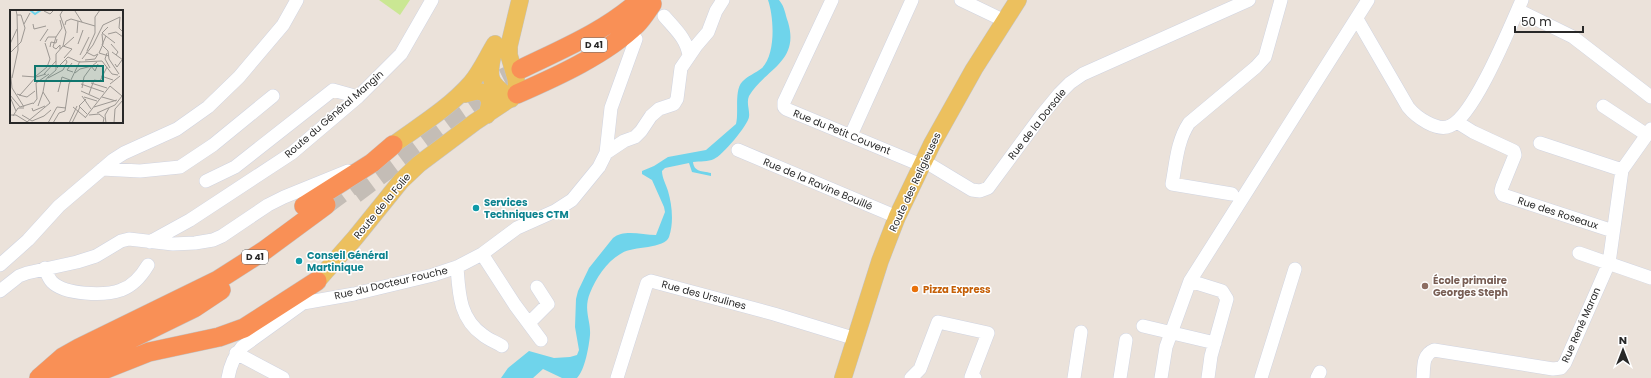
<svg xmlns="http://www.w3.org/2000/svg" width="1651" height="378" font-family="Poppins,sans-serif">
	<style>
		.pitch { fill: #cae793 }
		.water { fill: #6fd4eb }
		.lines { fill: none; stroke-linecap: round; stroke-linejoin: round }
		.highway-tunnel { stroke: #c4bdb6; stroke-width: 19; stroke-dasharray: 19 10; stroke-linecap: butt }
		.minor-casing { stroke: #d0d4e1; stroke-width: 14 }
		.major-casing { stroke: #c3c3c3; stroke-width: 18 }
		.highway-casing { stroke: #c3c3c3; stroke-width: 20 }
		.minor { stroke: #fff; stroke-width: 13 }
		.major { stroke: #ecc05e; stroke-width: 17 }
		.highway { stroke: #f99056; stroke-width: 19 }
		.culture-dot { fill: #0f9aa8; stroke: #fff; stroke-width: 1.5 }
		.education-dot { fill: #8d6e63; stroke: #fff; stroke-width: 1.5 }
		.food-dot { fill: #e8710a; stroke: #fff; stroke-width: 1.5 }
		.labels { text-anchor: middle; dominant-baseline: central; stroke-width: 3; stroke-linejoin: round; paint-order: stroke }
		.shield { fill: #fff; stroke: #686868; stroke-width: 1 }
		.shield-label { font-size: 9px; font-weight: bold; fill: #282828 }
		.street-label { font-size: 10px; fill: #282828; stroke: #fff }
		.culture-label { font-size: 10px; font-weight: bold; fill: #0d838f; stroke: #fff; text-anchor: start }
		.education-label { font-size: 10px; font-weight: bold; fill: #785e54; stroke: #fff; text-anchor: start }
		.food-label { font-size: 10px; font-weight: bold; fill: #c56008; stroke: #fff; text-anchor: start }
		.inset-river { fill: none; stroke: #6fd4eb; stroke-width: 2 }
		.inset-road { fill: none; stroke: #9d9893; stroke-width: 1 }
		.view { fill: #0f766e; fill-opacity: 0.15; stroke: #0f766e; stroke-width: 2 }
		.inset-edge { fill: none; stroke: #282828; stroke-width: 2 }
	</style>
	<rect width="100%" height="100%" fill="#ebe2da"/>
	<path class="pitch" d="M379 0H410L400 15Z"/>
	<path class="water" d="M768 0H779C785 7 785 14 788 22 800 62 765 69 749 96 746 103 750 110 749 117 748 125 722 156 714 159 708 162 700 161 693 162 694 172 702 171 711 173V176L692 172 689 163 665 168 662 171C662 178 666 184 668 191 672 205 674 222 669 237 665 249 633 246 622 253 607 261 596 278 590 293 583 310 591 320 590 335 589 346 585 370 577 378H562L543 369 533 378H501L508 368 529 351 554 358 570 357 577 355 579 350 575 327 576 299 578 291 589 268 613 238C624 229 642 235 656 235L665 212 664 207 652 180 642 174V171L654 166 668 157 706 150 736 124C739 113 734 91 742 82 747 76 756 73 762 68 776 54 774 17 768 0Z"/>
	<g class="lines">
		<path class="highway-tunnel" d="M477 91 521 69
			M355 194 460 116 498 90
			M326 205 362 178"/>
		<defs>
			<path id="minor" d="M832 0 784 102V107L786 109 921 165
				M961 0 1005 21
				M1518 10 1573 37 1651 97
				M664 16C675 29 687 39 689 56
				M1357 19 1408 107C1416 117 1437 132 1450 126 1474 116 1510 27 1522 0
				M1603 106 1647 135
				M1457 122 1473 132 1514 151 1515 155 1502 187 1501 191 1503 195 1613 231
				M851 135 912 0
				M1540 143 1622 170
				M738 150 897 217
				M606 153 624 141 635 137 641 131 651 116 659 109 674 104 677 99 681 68 696 46 708 32 716 11 723 0
				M924 161 972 190 980 191 988 188 1041 116 1060 93 1070 83 1083 74 1249 0
				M102 169 140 171 180 167 213 145 273 96
				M206 181 235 167 333 90 358 97
				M1232 194 1172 184C1176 163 1177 141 1189 123L1256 67 1265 57 1281 0
				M150 242 190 220 292 153 358 97 401 54 432 0
				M1579 253 1651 278
				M482 254 515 305 541 340
				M0 265 28 240 59 206 113 160 124 153 177 129 208 107 239 77 283 25 297 0
				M457 267C459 293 459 318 483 335 489 340 496 342 502 346
				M45 268C47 273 48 278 52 282 65 295 105 296 121 290 133 286 142 275 148 265
				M1190 281 1222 291 1227 299 1211 356 1208 378
				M0 291 19 276 27 273 77 262 96 256 121 241 129 239 173 244 195 243 213 240 222 236 268 205 284 197 348 171
				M303 303 354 294 433 275 457 267 482 254 517 228 555 211 572 200 599 167 606 153 611 108 636 39
				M529 323 548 304 537 287
				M1143 326 1215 343
				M236 353 283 378
				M228 378C230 366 234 356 242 347L303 303 307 296
				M617 378 647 283 651 281 774 314 856 339
				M911 378 920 369 938 322 988 333 971 377 975 378
				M1074 378 1081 332
				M1120 378 1126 340
				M1161 378 1166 347 1190 281 1368 0
				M1261 378 1295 269
				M1317 378 1320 372
				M1423 378C1424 367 1422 355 1434 350L1553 369 1561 368 1565 363 1609 263 1622 170 1651 129"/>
			<path id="major" d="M493 54C487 80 490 83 511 99
				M465 94 477 91 486 93 490 102 487 115
				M393 145C419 126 449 108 471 83 481 71 487 57 495 44
				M317 281 355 238 401 181 419 164 475 122 517 94 516 79 509 55V46L520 0
				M843 378 880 261 897 217 932 144 974 69 1018 0"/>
			<path id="highway" d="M521 69C562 49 606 31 640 0
				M517 94C556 77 607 54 637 24 643 18 647 11 652 4
				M304 206 372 163 393 145
				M39 378 63 357 79 348 218 280 265 250 326 205
				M62 378 102 353 194 308 221 290
				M83 378 149 352 219 337 244 328 317 281"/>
		</defs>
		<use href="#minor" class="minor-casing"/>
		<use href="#major" class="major-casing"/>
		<use href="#highway" class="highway-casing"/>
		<use href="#minor" class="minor"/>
		<use href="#major" class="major"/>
		<use href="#highway" class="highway"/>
	</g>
	<g class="culture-dot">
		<circle cx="476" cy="208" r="4"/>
		<circle cx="299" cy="261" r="4"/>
	</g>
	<circle class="education-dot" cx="1425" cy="286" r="4"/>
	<circle class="food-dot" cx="915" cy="289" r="4"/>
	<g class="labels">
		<g class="shield">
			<rect x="581" y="38" width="26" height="14" rx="3"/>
			<rect x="242" y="250" width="26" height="14" rx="3"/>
		</g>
		<g class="shield-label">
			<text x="594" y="45">D 41</text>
			<text x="255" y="257">D 41</text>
		</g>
		<g class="street-label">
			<text transform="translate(334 114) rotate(-41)">Route du Général Mangin</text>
			<text transform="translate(1037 124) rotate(-52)">Rue de la Dorsale</text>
			<text transform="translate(842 132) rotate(22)">Rue du Petit Couvent</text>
			<text transform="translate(915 182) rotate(-65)">Route des Religieuses</text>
			<text transform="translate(818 184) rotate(23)">Rue de la Ravine Bouillé</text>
			<text transform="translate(382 206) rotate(-50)">Route de la Folie</text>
			<text transform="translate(1558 213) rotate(18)">Rue des Roseaux</text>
			<text transform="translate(391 283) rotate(-13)">Rue du Docteur Fouche</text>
			<text transform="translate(704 295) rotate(15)">Rue des Ursulines</text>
			<text transform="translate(1581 325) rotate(-66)">Rue René Maran</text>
		</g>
		<g class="culture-label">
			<text x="484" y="202">Services<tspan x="484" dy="12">Techniques CTM</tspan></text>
			<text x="307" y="255">Conseil Général<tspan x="307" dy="12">Martinique</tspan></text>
		</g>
		<g class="education-label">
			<text x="1433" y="280">École primaire<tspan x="1433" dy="12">Georges Steph</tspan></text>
		</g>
		<g class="food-label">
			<text x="923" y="289">Pizza Express</text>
		</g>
	</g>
	<g transform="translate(10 10)">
		<rect width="113" height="113" fill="#ebe2da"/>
		<path class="inset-river" d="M20 0 25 4 31 0"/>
		<path class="inset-road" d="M34 1 40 4 44 0M65 1 72 12M14 14 20 3M23 14 24 19 36 16M55 15 56 11 61 9 85 16M98 17 92 23 105 33M67 23 68 11M92 24 93 34 89 43 99 46M98 24 106 22 113 27M96 26 92 35 98 41M46 27 43 37 46 39 50 35V39M46 27 52 18 50 10M30 31 38 19M35 32 38 27H46M0 34 7 19M68 34 73 20M101 34 108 42 106 45M53 36 62 39 54 48M54 36 64 27M40 37 41 32 46 33 47 29M77 41 85 23V7L90 0M98 41 99 49 109 64M102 42 113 50M0 43 11 32 15 18 11 5H7L6 0M97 43 95 49 100 58M70 45 79 27M72 49 83 35 93 15 110 7 109 18 113 22M75 50 85 49 88 44 84 46 76 42M70 52 92 51 102 64 108 65M62 53 57 60 63 62M105 54 107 57 112 50M81 56 85 61 88 54M0 58 2 78 14 97M47 58 58 47 69 52M65 63 70 59 82 56M34 64 46 51M12 66 26 67M26 66 37 57 40 49 35 33M91 66 103 70M38 67 46 60V44L53 36 56 22 50 5 53 0M2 68 8 40 7 5M38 68 53 60 57 52 56 50M81 73 97 78M71 74 94 82M100 74 110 66M100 76 112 86M72 78 74 67 82 56 87 52M71 81 89 89M48 82 52 67 60 70M7 84 10 85 26 67 36 64M79 84 84 70 90 71 97 57M0 85 10 97 23 93M9 85 17 87 25 81M72 86 81 99M0 87 6 101M74 87 87 91M92 87 106 91M76 89 69 96 77 104M23 94 27 89 26 73 39 64M28 96 33 82M63 97 75 107M84 97 107 90M22 98 23 101 35 96M87 103 105 95 112 86M0 105H6L19 113M12 105 22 111 34 106 41 100M79 105 89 104 94 108 93 113M3 106 8 98H14M75 108 100 76M17 112 40 93 33 82 35 71 38 67M38 113 47 97 56 98M43 113 49 103 55 101 59 74 70 51M59 113 67 96M62 113 70 97M96 113 95 105 99 98M104 113 105 99 113 90"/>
		<path class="view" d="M25 56H93V71H25Z"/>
		<rect width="113" height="113" class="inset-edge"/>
	</g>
	<g transform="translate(1623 350)" stroke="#ffffff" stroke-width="3" paint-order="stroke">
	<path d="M0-3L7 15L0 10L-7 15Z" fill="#282828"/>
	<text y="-6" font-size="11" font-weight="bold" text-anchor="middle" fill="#282828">N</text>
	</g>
	<path d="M1515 26v6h68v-6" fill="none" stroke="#282828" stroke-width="2"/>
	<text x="1521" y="26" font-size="12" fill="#282828" stroke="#ffffff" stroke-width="3" paint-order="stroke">50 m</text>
</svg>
